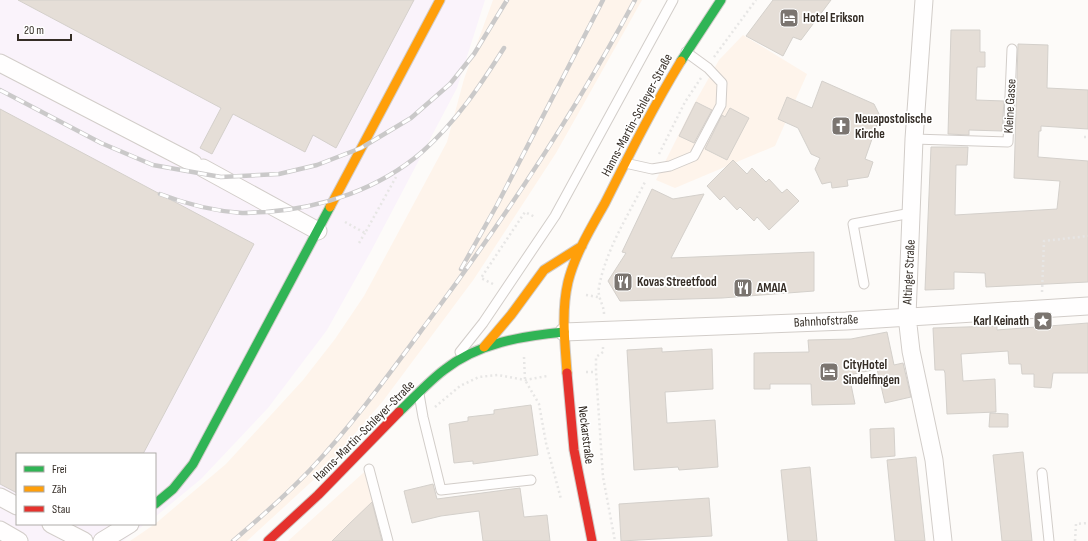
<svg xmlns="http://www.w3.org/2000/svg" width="1088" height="541" font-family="'Sofia Sans Condensed',sans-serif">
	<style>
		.built { fill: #fef4eb }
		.industrial { fill: #faf3fb }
		.building { fill: #e5ded7; stroke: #d4d0cb }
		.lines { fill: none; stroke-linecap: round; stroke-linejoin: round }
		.lane-casing { stroke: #d2cdc9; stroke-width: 11 }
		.street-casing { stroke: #d2cdc9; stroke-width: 19 }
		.fast-casing { stroke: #d2cdc9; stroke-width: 11 }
		.slow-casing { stroke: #d2cdc9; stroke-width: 11 }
		.jam-casing { stroke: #d2cdc9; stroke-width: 11 }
		.path { stroke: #e7e6e5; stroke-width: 2.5; stroke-dasharray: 2 3; stroke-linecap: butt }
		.lane { stroke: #fffefe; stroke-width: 9 }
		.street { stroke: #fffefe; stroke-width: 17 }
		.fast { stroke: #30b455; stroke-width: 9 }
		.slow { stroke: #ff9f0a; stroke-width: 9 }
		.jam { stroke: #e5322d; stroke-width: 9 }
		.rail-casing { stroke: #cac9c9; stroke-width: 4.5 }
		.rail { stroke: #fff; stroke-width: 3; stroke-dasharray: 9; stroke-linecap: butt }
		.labels { text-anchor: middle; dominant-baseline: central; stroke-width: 3.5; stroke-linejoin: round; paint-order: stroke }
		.poi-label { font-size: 13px; font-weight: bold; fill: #352d26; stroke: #fff; text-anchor: start }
		.street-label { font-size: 13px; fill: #352d26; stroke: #fff }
	</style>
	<rect width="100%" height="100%" fill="#fdfbf9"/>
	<path class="built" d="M493 0H642L556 153 474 279 383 401 321 473 247 541H130L155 524 226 464 303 380 335 339 364 296 447 142 464 79Z
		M743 35 807 74 775 146 675 188 656 180 694 104 719 60Z
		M372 465 393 541H288Z"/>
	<path class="industrial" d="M0 0H485L457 88 370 253 327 330 268 408 201 479 155 517V454H17V524H145L123 541H0Z"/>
	<path class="building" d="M18 0H414L336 148 313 135 305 152 233 114 212 154 200 148 221 108Z
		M773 0H831L801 40 793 37 783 56 746 36Z
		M951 30H980V52H985V67H977L976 100 1004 101 1002 131 969 130V135L948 134Z
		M1018 44 1048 45 1047 88 1088 90V129L1041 126V131H1039L1038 157 1088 161V282L986 287 985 273 954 272V289L925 290 931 147H968L967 165H956L955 215 1057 209 1060 181 1014 178Z
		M822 81 874 104 880 116 865 159 873 162 868 177 847 180 848 186 832 188 831 182 822 184 815 169 820 158 811 154 798 128 778 119 787 97 812 108Z
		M696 102 712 110 694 143 679 136Z
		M730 108 749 118 727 160 705 149 722 115 725 117Z
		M0 109 254 244 143 454H17V493L0 484Z
		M733 160 747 174 752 168 766 182 769 179 782 193 787 189 799 201 769 230 757 217 754 221 740 207 737 210 724 196 720 200 707 186Z
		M652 189 673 199 704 194 671 258 814 252V291L722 298 620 301 608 281 626 253 622 252Z
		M1088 323V373H1053L1051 388 1034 387V374H1022L1021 364H1009L1008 351 961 354 963 381 995 379 996 412 947 414 945 373 944 370H935L933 328 997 326V330Z
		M887 332 894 365 903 363 911 397 885 403 877 369 849 375 855 404 812 405 811 384H770V389H754V353L809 352 808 340 851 339Z
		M662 348V352L712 349 713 389 665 392 667 423 715 420 718 467 679 470 678 467 634 470 627 350Z
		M531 405 538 455 473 464V461L454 463 449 424 468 421V417L494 414V410Z
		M990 413 1008 414V427H989Z
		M894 428 895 456 871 458 870 429Z
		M1023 452 1032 541H1002L993 455Z
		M916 457 925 541H895L887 460Z
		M810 467 817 541H788L781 470Z
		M433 484 437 499 520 488 524 517 547 515 550 541H483L479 511 441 516 412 523 404 491Z
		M709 498 712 536 621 541 619 504Z
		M372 502 382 541H332L348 525Z"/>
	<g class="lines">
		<defs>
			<path id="lane" d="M914 139 1008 142 1012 49
				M625 163 652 169 670 166 694 156 721 105 722 83 708 68 686 52
				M864 284 853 224 911 213
				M460 352 483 323 555 216 673 0
				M419 394 423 417 441 490 531 480
				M369 469 388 541
				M1042 473 1049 541"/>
			<path id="street" d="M924 0 914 139 907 316 911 351 934 460 943 541
				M0 63 193 163
				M203 168 318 231
				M564 332 846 321 1088 306
				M0 497 17 506
				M51 524 84 541
				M0 530 19 541
				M102 541 130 524"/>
			<path id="fast" d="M681 61 721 0
				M399 412C414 398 428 382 444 370 478 343 522 336 564 332
				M155 504 173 489 193 464 330 207"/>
			<path id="slow" d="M330 207 440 0
				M484 347 511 315 544 270 582 246
				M567 373C565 343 561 312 568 282 575 254 591 228 605 203 629 155 653 107 681 61"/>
			<path id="jam" d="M567 373 574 450 592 541
				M268 541 318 495 399 412"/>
		</defs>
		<use href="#lane" class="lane-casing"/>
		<use href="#street" class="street-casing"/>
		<use href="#fast" class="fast-casing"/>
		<use href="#slow" class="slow-casing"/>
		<use href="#jam" class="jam-casing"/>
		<path class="path" d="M714 57 756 0
			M1084 137H1088
			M659 154 685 102 701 78
			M345 222 365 233 396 177
			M359 243 365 233
			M493 284 481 278 525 212 535 217
			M1042 292 1044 241 1088 236
			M586 295 598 297
			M604 314C604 304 597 298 599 287 606 249 629 214 646 180
			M603 347V352L596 357V372L603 477 615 541
			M524 357 525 380 539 404 546 443 561 499
			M586 372H596
			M435 407 460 386 479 377 498 375 525 380 547 376
			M1075 541 1076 524 1088 523"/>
		<use href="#lane" class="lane"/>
		<use href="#street" class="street"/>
		<use href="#fast" class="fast"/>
		<use href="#slow" class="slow"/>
		<use href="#jam" class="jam"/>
		<defs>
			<path id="rail" d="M0 90 101 143 153 165 221 177 279 174 317 165 361 148 411 118 450 84 474 54 507 0
				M160 194C186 204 214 211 242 213 250 213 258 212 266 212 322 208 379 189 422 152 456 122 480 86 504 48
				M461 269 497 205 603 0
				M233 541C260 518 286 495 310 470 356 421 395 366 435 312 509 212 576 110 635 0"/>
		</defs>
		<use href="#rail" class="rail-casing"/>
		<use href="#rail" class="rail"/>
	</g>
	<defs>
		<symbol id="hotel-square" viewBox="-11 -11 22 22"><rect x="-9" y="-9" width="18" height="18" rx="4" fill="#7b7570" stroke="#fff"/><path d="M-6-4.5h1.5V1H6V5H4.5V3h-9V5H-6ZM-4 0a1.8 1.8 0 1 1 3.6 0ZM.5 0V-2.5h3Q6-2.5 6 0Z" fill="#fff"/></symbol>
		<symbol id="church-square" viewBox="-11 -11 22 22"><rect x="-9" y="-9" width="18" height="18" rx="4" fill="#7b7570" stroke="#fff"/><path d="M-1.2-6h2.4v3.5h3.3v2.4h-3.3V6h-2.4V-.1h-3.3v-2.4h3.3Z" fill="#fff"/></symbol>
		<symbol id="restaurant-square" viewBox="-11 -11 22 22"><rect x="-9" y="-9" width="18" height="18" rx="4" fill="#7b7570" stroke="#fff"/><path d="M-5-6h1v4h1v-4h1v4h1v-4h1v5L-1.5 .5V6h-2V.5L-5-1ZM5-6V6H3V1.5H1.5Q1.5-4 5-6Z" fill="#fff"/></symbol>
		<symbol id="sight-square" viewBox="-11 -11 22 22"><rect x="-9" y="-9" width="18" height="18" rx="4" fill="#7b7570" stroke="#fff"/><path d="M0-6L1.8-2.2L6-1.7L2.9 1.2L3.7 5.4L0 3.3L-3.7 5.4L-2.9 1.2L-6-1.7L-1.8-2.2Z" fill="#fff"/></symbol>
	</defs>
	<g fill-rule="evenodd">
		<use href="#hotel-square" x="778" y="7" width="22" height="22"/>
		<use href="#church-square" x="830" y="115" width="22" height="22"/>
		<use href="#restaurant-square" x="612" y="271" width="22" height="22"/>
		<use href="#restaurant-square" x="732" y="277" width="22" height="22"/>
		<use href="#sight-square" x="1032" y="310" width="22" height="22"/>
		<use href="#hotel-square" x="818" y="361" width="22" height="22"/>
	</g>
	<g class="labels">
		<g class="poi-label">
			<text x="803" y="18">Hotel Erikson</text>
			<text x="855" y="119">Neuapostolische<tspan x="855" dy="15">Kirche</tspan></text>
			<text x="637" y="282">Kovas Streetfood</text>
			<text x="757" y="288">AMAIA</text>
			<text x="1029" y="321" text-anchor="end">Karl Keinath</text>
			<text x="843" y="365">CityHotel<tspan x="843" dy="15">Sindelfingen</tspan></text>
		</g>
		<g class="street-label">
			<text transform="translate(1010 106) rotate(-87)">Kleine Gasse</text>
			<text transform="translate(637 115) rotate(-62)">Hanns-Martin-Schleyer-Straße</text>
			<text transform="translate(909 272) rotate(-87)">Altinger Straße</text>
			<text transform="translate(826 321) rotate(-3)">Bahnhofstraße</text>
			<text transform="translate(364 431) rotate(-45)">Hanns-Martin-Schleyer-Straße</text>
			<text transform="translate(586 435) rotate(83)">Neckarstraße</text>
		</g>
	</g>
	<rect x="16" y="453" width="140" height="72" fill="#ffffff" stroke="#aeaba8"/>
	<rect x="24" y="466" width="20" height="6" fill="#30b455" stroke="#aeaba8"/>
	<text x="52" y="473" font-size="12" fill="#352d26">Frei</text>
	<rect x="24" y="486" width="20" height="6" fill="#ff9f0a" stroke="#aeaba8"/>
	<text x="52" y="493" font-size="12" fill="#352d26">Zäh</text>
	<rect x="24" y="506" width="20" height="6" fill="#e5322d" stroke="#aeaba8"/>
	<text x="52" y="513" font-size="12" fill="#352d26">Stau</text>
	<path d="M18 34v6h53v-6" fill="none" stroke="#352d26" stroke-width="2"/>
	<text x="24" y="34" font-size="12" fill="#352d26" stroke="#ffffff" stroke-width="3" paint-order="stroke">20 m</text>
</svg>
